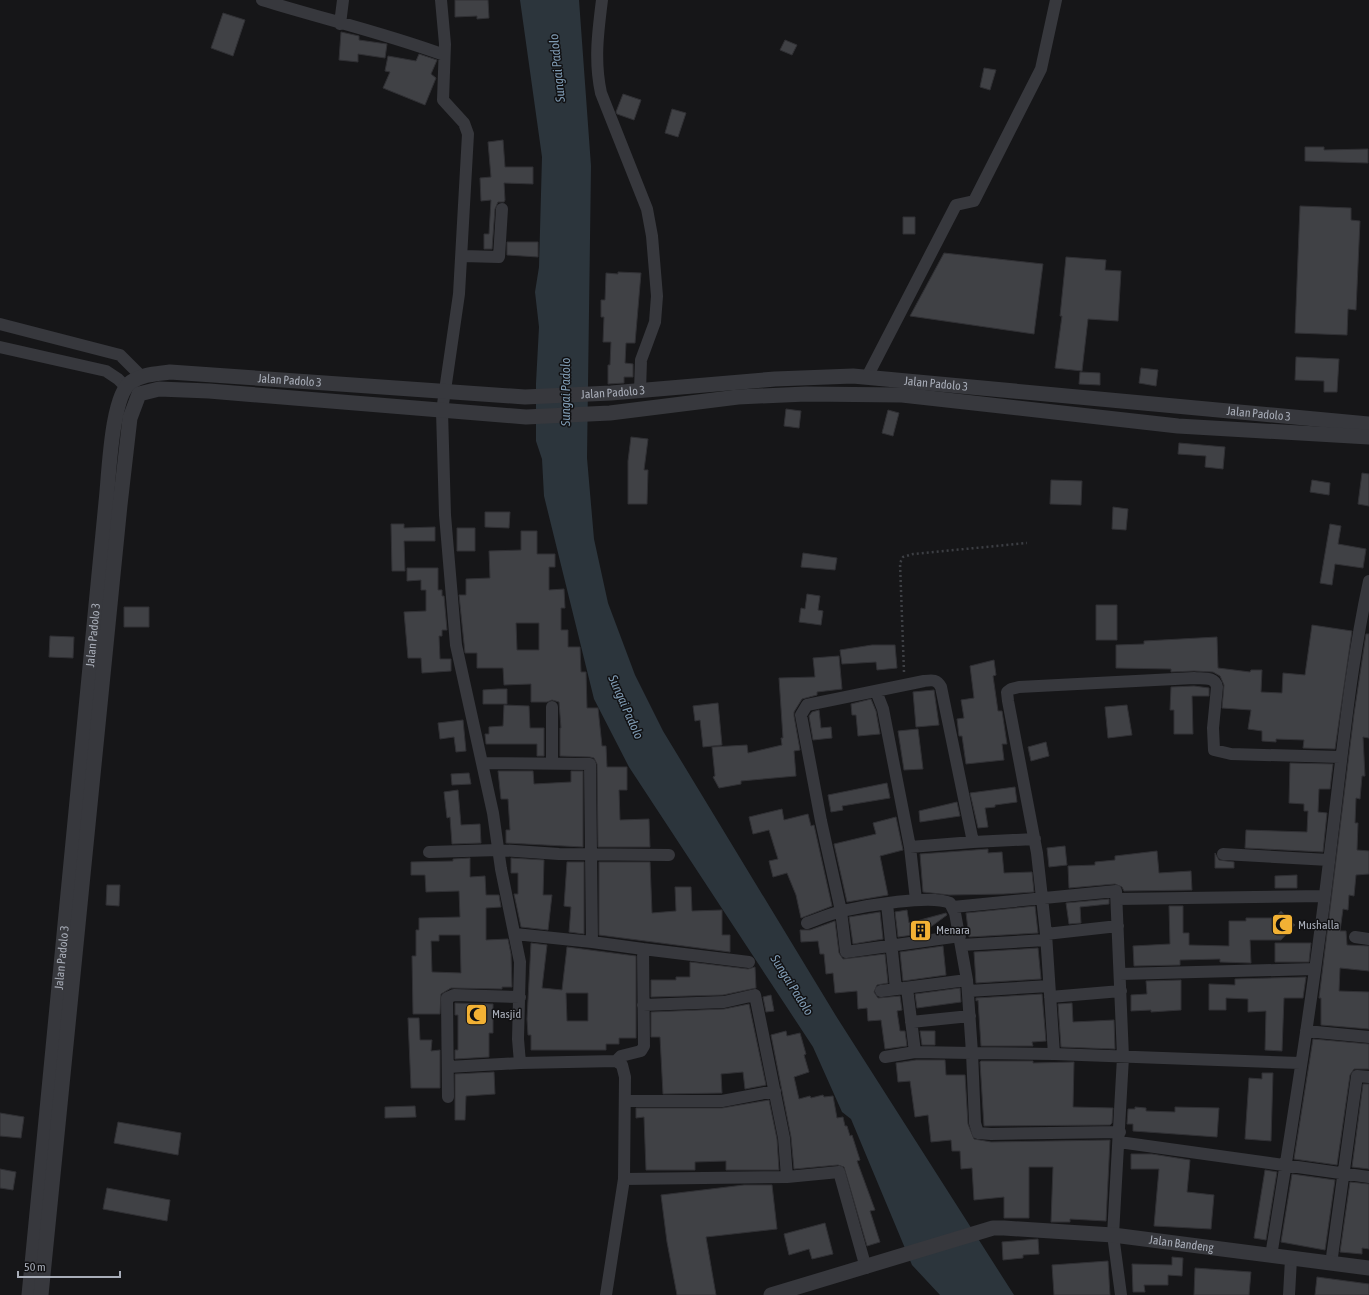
<svg xmlns="http://www.w3.org/2000/svg" width="1369" height="1295" font-family="'Asap Condensed',sans-serif">
	<style>
		.water { fill: #2c353c }
		.building { fill: #404145; stroke: #303034; fill-rule: evenodd }
		.lines { fill: none; stroke-linecap: round; stroke-linejoin: round }
		.path { stroke: #3d3f44; stroke-width: 2.5; stroke-dasharray: 2 3; stroke-linecap: butt }
		.minor { stroke: #37383d; stroke-width: 12 }
		.tertiary { stroke: #37383d; stroke-width: 15 }
		.labels { text-anchor: middle; dominant-baseline: central; stroke-width: 3; stroke-linejoin: round; paint-order: stroke }
		.street-label { font-size: 12px; fill: #a8adb8; stroke: #111113 }
		.poi-label { font-size: 12px; fill: #a8adb8; stroke: #111113; text-anchor: start }
		.water-label { font-size: 13px; font-style: italic; fill: #7f9bb3; stroke: #111113 }
	</style>
	<rect width="100%" height="100%" fill="#161618"/>
	<path class="water" d="M520 0H579L591 166 587 458 594 539 608 603 635 675 663 731 836 1016 1014 1295H940L912 1265 851 1119 842 1112 813 1047 629 767 594 699 544 496 542 459 536 441V383L539 327 535 292 539 267 542 157Z"/>
	<path class="building" d="M455 0H488L489 18 477 19V16L455 17Z
		M223 13 245 20 233 56 211 48Z
		M341 32 359 36V40L387 44 385 58 358 54V62L339 60Z
		M785 40 797 45 792 55 780 50Z
		M419 54 437 60 431 74 436 78 425 105 383 88 390 72 385 71 388 56 416 61Z
		M984 68 996 70 990 90 980 87Z
		M623 94 641 100 634 120 617 114 616 112Z
		M672 109 686 113 678 137 665 133Z
		M503 140 505 167H533V184L504 183 505 200 504 202H498L495 209 492 249H484V234H489L491 200 481 201 480 178 491 177 488 142Z
		M1305 147H1324V150L1368 149V163L1305 161Z
		M1300 206 1351 208V220L1360 221 1356 310 1348 309 1347 335 1295 333Z
		M903 217H915V234H903Z
		M507 242H538V257L507 255Z
		M944 253 1043 264 1034 334 910 316Z
		M1066 257 1106 260 1105 270 1121 271 1118 321 1088 319 1082 371 1055 368 1062 316H1060Z
		M618 272 641 273 635 343H626L625 363 633 364V377H624V383L608 384V365H610L611 342H603L604 317H601V300H605L606 273 618 274Z
		M1296 357 1339 359 1337 392H1324V381L1295 380Z
		M1141 368 1158 370 1156 386 1139 383Z
		M1080 372 1100 373V385L1079 384Z
		M786 409 801 411 799 428 784 426Z
		M888 410 899 413 893 436 882 433Z
		M631 437 648 439 644 470H648L647 504H628V461Z
		M1179 443 1225 447 1223 469 1205 467 1206 456 1178 454Z
		M1362 473 1369 474V506L1358 504Z
		M1051 480 1082 481 1081 505 1050 504Z
		M1312 480 1330 483 1329 495 1310 492Z
		M1113 507 1128 509 1126 530 1112 529Z
		M485 512H510L509 528 485 527Z
		M391 524H404V528L435 527V541H404L405 571H392Z
		M1330 524 1341 526 1338 544 1366 549 1363 568 1335 564 1332 585 1320 583Z
		M457 528H475V551H457Z
		M521 531H537V554H555V567H549V590L564 589 565 608H561V630H568V647H580L581 672H586L587 708H598L602 746H606L607 767H627V790H619L620 820 649 819 650 847H598L597 764 594 758 590 757 560 756V728H561L559 702 552 700 547 702H531V684L504 685 503 668H477V653H465L459 595H466V579L490 578 489 551 521 550ZM516 623H539V650H517Z
		M803 553 837 558 835 570 801 567Z
		M407 568H438V590H442V596H444L447 630H442V636H439L440 659H451V671L422 673 421 658H408L404 612 426 611V590H421V580L407 581Z
		M807 594 820 596 818 610 823 611 821 625 799 622 801 608 805 609Z
		M1096 605H1117V640H1096Z
		M124 607H149V627H124Z
		M1312 625 1352 631 1335 749 1303 748 1304 740 1276 739V742L1262 741V731L1248 729 1251 710 1222 708 1224 685 1220 676 1213 672 1194 671 1171 672V669L1116 668V645L1144 644V641L1217 637 1218 668 1250 672 1251 670H1262L1261 692 1282 693 1283 673 1305 675Z
		M1366 634H1369V738L1363 737 1365 776H1362L1360 799 1356 798 1355 823H1358L1357 850 1369 851V874L1356 875 1354 896 1349 895 1348 910 1343 909 1340 931H1346L1347 945 1369 946V971L1340 968 1339 991 1369 992V1029L1321 1025V998H1319L1354 714Z
		M50 636 74 637 73 658 49 657Z
		M872 645H895L897 668 877 670 876 662 842 664 840 650Z
		M839 656 842 689 817 692V695L802 699 794 712V716L800 750 794 751 796 776 741 781V784L719 788 713 777 715 776 712 747 747 745 748 753 782 745 781 738H783L779 678 815 677 813 658Z
		M994 660 996 675 993 676 998 711H1002L1007 744H1002L1004 760 966 764 962 736H959L957 719 964 718 961 700 974 698 970 666Z
		M1194 686 1209 688V696H1192L1193 734H1174V710H1170L1171 687Z
		M498 689H507V704H483V690Z
		M934 690 939 725 916 727 913 692Z
		M871 699 876 711 880 734 858 736 856 715H852L851 704Z
		M718 703 722 745 703 747 700 720 695 721 693 706Z
		M504 705 529 706 530 728H544V756H537V744H486L485 734H489V727L503 726Z
		M1127 705 1132 735 1108 738 1105 707Z
		M819 710 821 728 831 727 832 738 813 740 809 716 812 712Z
		M463 720 466 751 456 752 454 737 440 739 438 723Z
		M918 729 923 769 904 770 898 731Z
		M1046 742 1049 756 1031 761 1028 747Z
		M1290 763 1333 764 1330 789H1319L1318 812 1327 813 1323 852 1245 848 1246 830 1307 832 1308 811H1304V804L1289 803Z
		M498 771H533L534 784 571 782V771H583V847L506 843V830H510L508 799H501Z
		M469 773 471 784 452 785 451 774Z
		M887 783 890 798 842 806 843 810 831 812 828 795Z
		M1015 787 1017 802 995 805V807L985 808 988 827 978 828 970 793Z
		M458 790 461 825 480 824 481 843 452 844 450 817 447 818 444 792Z
		M957 802 960 816 920 822 919 811Z
		M782 809 784 820 808 814 811 826 814 825 832 906 801 918 796 895 787 873 773 877 769 861 778 859 769 830 753 834 749 817Z
		M896 817 903 850 880 856 888 895 847 902 834 844 876 834 873 823Z
		M1065 846 1067 865 1049 867 1047 848Z
		M988 849V853L1002 852 1004 873 1032 872 1034 892 1004 894 949 895 923 892 920 854Z
		M1157 851 1159 873 1191 871 1192 890 1124 891 1122 887 1115 884 1069 888 1068 866 1095 865V862L1115 860V856Z
		M1215 853 1219 860 1234 862V868H1215Z
		M470 858V877L485 876 486 895H499L501 907 486 908V940L508 939 511 954 512 987H502V989L451 988 441 994 440 1014H413L412 956H416V930H419V918L460 917 459 891 426 892 425 875H411V862L453 861V859ZM439 935H460L461 973 432 972 431 941H439Z
		M511 858 544 860 543 895H552L548 930 521 927 514 894H518V873H511Z
		M567 862H584V934L569 932 571 907 564 906Z
		M599 862H650L652 913 676 911 675 887H691L692 911 722 910V935H730V952L599 935Z
		M1297 875V888H1275V876Z
		M107 885H120L119 906 106 905Z
		M1109 899V904L1080 907 1081 923 1069 924 1066 903Z
		M1035 906 1038 933 969 937 966 913Z
		M1169 906H1183V933H1189V945L1229 946V921H1246V918H1274L1281 911 1295 925 1281 940H1250L1251 963 1220 962V959L1180 960V965L1134 966 1133 946 1170 944Z
		M907 910 909 923 946 913 947 915 921 934 898 937 895 912Z
		M880 912 883 939 853 944 849 917Z
		M835 921 839 953 843 959 885 954 888 983 877 985 874 992 878 998 900 996 902 1010 897 1011 900 1031H905L907 1046 885 1049 881 1020 868 1021 867 1008 858 1009 857 991 835 993 833 973 826 974 824 954H820L818 941 801 942 800 930H810Z
		M531 943 547 945 542 988 562 990 567 947 636 956V1038H619V1044H606V1050H531V1035H528L527 1019ZM566 993H588V1021H567Z
		M1275 943H1311L1309 962H1275Z
		M943 946 946 975 903 981 900 952Z
		M1038 948 1041 979 976 983 974 952Z
		M690 962 748 969 755 967 756 988 723 995 651 997V980H676V977H690Z
		M1306 977 1303 998H1284L1282 1051 1265 1050 1266 1011 1248 1012V999L1226 998V1010H1209V984L1235 985V979Z
		M1181 980V1010L1151 1012V1010L1131 1011V995L1147 994 1146 981Z
		M960 988 961 1002 917 1008 915 994Z
		M1042 994 1046 1041 1032 1042 1033 1046H981L978 1000 976 1001V998Z
		M771 995 774 1011 766 1012 763 997Z
		M455 1003 493 1004V1033H489V1057L455 1059V1050H458V1015H455Z
		M1072 1003 1073 1022 1114 1020 1115 1049 1061 1047 1058 1004Z
		M749 1004 766 1085 745 1089 743 1072 721 1074 722 1093 663 1094 660 1037H651V1012L724 1009Z
		M408 1018H419L420 1040H432L431 1051 440 1050V1088H411Z
		M786 1031 787 1036 800 1033 806 1054 804 1055 809 1072 794 1077 799 1099 810 1096 811 1098 823 1095 824 1097 833 1096 837 1118 843 1117 845 1126H847L850 1136 852 1135 860 1160 857 1161 875 1210 870 1211 880 1242 867 1246 844 1167 838 1165 794 1169 791 1137 771 1035Z
		M920 1031H935V1045H922Z
		M1313 1039 1369 1044V1069H1354L1350 1075 1337 1165 1294 1159Z
		M916 1060H945L946 1075H965L968 1124 974 1139 991 1142 1110 1140 1106 1221 1070 1219V1222H1051L1053 1167H1029V1218H1004V1197L974 1200 972 1168 961 1169 960 1151H952L951 1140 931 1142 928 1115 915 1117 910 1081 898 1082 896 1063Z
		M981 1061H1033V1063L1074 1062 1073 1107 1113 1108 1112 1123 1110 1125 984 1126 980 1062Z
		M494 1072 495 1094 466 1096 465 1120H455V1074Z
		M1262 1073H1273L1271 1141 1245 1139 1249 1078 1262 1079Z
		M1363 1084H1369V1169L1352 1167Z
		M769 1100 777 1139 779 1170H726V1161L695 1162V1170H646L644 1117 636 1118V1108H722Z
		M415 1106 416 1117 385 1118V1107Z
		M1135 1107 1146 1108V1111L1175 1112V1107L1219 1108 1217 1137 1133 1131V1124H1127L1128 1109H1135Z
		M0 1113 24 1117 21 1138 0 1136Z
		M118 1122 181 1133 178 1155 114 1143Z
		M1131 1154H1152L1190 1160 1187 1192 1214 1195 1211 1229 1154 1226 1159 1169H1131Z
		M0 1169 16 1172 13 1190 0 1188Z
		M1265 1170 1277 1172 1266 1240 1254 1238Z
		M1292 1174 1335 1180 1325 1250 1281 1242Z
		M1350 1182 1369 1184V1249L1362 1248V1254L1340 1252Z
		M744 1185H772L777 1229 706 1237 716 1295H677L667 1242 661 1195Z
		M107 1188 170 1200 167 1221 103 1209Z
		M825 1223 833 1254 812 1259 809 1249 789 1255 784 1234Z
		M1038 1239 1039 1254 1023 1255V1258L1003 1260 1002 1242Z
		M1172 1257 1183 1258 1182 1276 1168 1275V1285H1144L1145 1292H1133L1132 1264 1172 1265Z
		M1108 1261 1110 1295H1054L1052 1265Z
		M1195 1268 1251 1272 1249 1295H1194Z
		M1317 1277 1369 1284V1295H1315Z"/>
	<g class="lines">
		<path class="path" d="M904 672 900 563 903 557 913 554 1027 543"/>
		<path class="minor" d="M262 0C323 19 385 33 444 55
			M441 0 445 44 443 100 464 123 468 134 459 294 442 411 445 515 456 645 493 813 501 869 520 962 518 1039 520 1063 616 1061 622 1065 625 1077 624 1179 606 1295
			M602 0C598 32 594 61 601 93L647 209 652 236 657 296 655 322 641 360 640 391
			M340 24 343 0
			M463 256 499 257 502 209
			M0 324 120 355 142 377
			M0 347 106 371 118 379 126 387
			M867 377 956 205 974 201 1041 69 1056 0
			M876 691 883 709 910 847 916 900
			M552 707V764
			M482 763 590 764 592 942
			M910 847 973 842 1035 839
			M429 852 499 850 559 854 669 855
			M1223 854 1329 860
			M1117 899 1324 896
			M887 904 896 989
			M953 907 1116 891 1123 1057 1113 1235 1121 1295
			M807 923C818 919 830 914 842 911 865 906 931 894 950 903L955 913 967 980 972 1053 1054 1054 1300 1063
			M515 934 592 942 643 949 644 1046 641 1051 621 1056 616 1061
			M1046 934 1118 926
			M960 936 846 952 841 911 821 821 801 715 807 705 924 681C932 680 937 679 941 687L973 842
			M1355 937 1369 939
			M961 945 1046 940
			M643 949 749 962
			M1120 974 1314 969
			M907 988 915 1052
			M881 991 967 980
			M968 991 1049 986
			M1050 997 1121 991
			M643 1005 724 1002 755 995 784 1138 787 1177
			M911 1022 970 1016
			M1306 1031 1369 1037
			M1054 1054 1046 934 1037 853 1008 701 1007 692 1011 689 1019 687 1194 678C1203 679 1215 676 1217 687L1213 728 1214 750 1231 754 1340 757
			M885 1057 915 1052 972 1053 975 1123 978 1133 991 1134 1120 1132
			M448 1067 520 1063
			M448 1097 447 998 454 995 520 997
			M626 1101H722L775 1091
			M1119 1142 1369 1177
			M624 1179 787 1177 839 1172 866 1268
			M1271 1256C1293 1120 1315 983 1331 845 1342 757 1350 668 1369 581
			M1331 1264 1357 1076 1369 1077
			M1289 1295 1291 1259"/>
		<g class="tertiary">
			<path id="s1" d="M29 1295 106 502C109 477 111 395 131 382 143 374 156 374 170 372L525 397 611 393 775 379 853 376 1369 424"/>
			<path d="M41 1295 120 505 130 418 139 394 159 389 209 391 526 417 610 413 738 397 806 394 902 395 1178 426 1369 437"/>
			<path id="s2" d="M771 1295 993 1228H1004L1113 1235 1369 1268"/>
		</g>
	</g>
	<defs>
		<symbol id="mosque-square" viewBox="-11 -11 22 22"><rect x="-9" y="-9" width="18" height="18" rx="4" fill="#f2b134" stroke="#111113"/><path d="M3.5-4.9A6 6 0 1 0 3.5 4.9A5 5 0 1 1 3.5-4.9Z" fill="#111"/></symbol>
		<symbol id="building-square" viewBox="-11 -11 22 22"><rect x="-9" y="-9" width="18" height="18" rx="4" fill="#f2b134" stroke="#111113"/><path d="M-4-6H4V6H1V3H-1V6H-4ZM-2.5-4.3h1.7v1.8h-1.7ZM.8-4.3h1.7v1.8H.8ZM-2.5-1h1.7V.8h-1.7ZM.8-1h1.7V.8H.8Z" fill="#111"/></symbol>
	</defs>
	<g fill-rule="evenodd">
		<use href="#mosque-square" x="1270" y="912" width="25" height="25"/>
		<use href="#building-square" x="908" y="918" width="25" height="25"/>
		<use href="#mosque-square" x="464" y="1002" width="25" height="25"/>
	</g>
	<g class="labels">
		<g class="street-label">
			<text stroke="none"><textPath href="#s1" startOffset="1082">Jalan Padolo 3</textPath></text>
			<text stroke="none"><textPath href="#s1" startOffset="1730">Jalan Padolo 3</textPath></text>
			<text stroke="none"><textPath href="#s1" startOffset="1406">Jalan Padolo 3</textPath></text>
			<text stroke="none"><textPath href="#s1" startOffset="2054">Jalan Padolo 3</textPath></text>
			<text stroke="none"><textPath href="#s1" startOffset="663">Jalan Padolo 3</textPath></text>
			<text stroke="none"><textPath href="#s1" startOffset="339">Jalan Padolo 3</textPath></text>
			<text stroke="none"><textPath href="#s2" startOffset="421">Jalan Bandeng</textPath></text>
		</g>
		<g class="poi-label">
			<text x="1298" y="925">Mushalla</text>
			<text x="936" y="930">Menara</text>
			<text x="492" y="1014">Masjid</text>
		</g>
		<g class="water-label">
			<text transform="translate(557 68) rotate(-96)">Sungai Padolo</text>
			<text transform="translate(565 392) rotate(-90)">Sungai Padolo</text>
			<text transform="translate(626 707) rotate(66)">Sungai Padolo</text>
			<text transform="translate(792 985) rotate(58)">Sungai Padolo</text>
		</g>
	</g>
	<path d="M18 1271v6h102v-6" fill="none" stroke="#a8adb8" stroke-width="2"/>
	<text x="24" y="1271" font-size="12" fill="#a8adb8" stroke="#111113" stroke-width="3" paint-order="stroke">50 m</text>
</svg>
